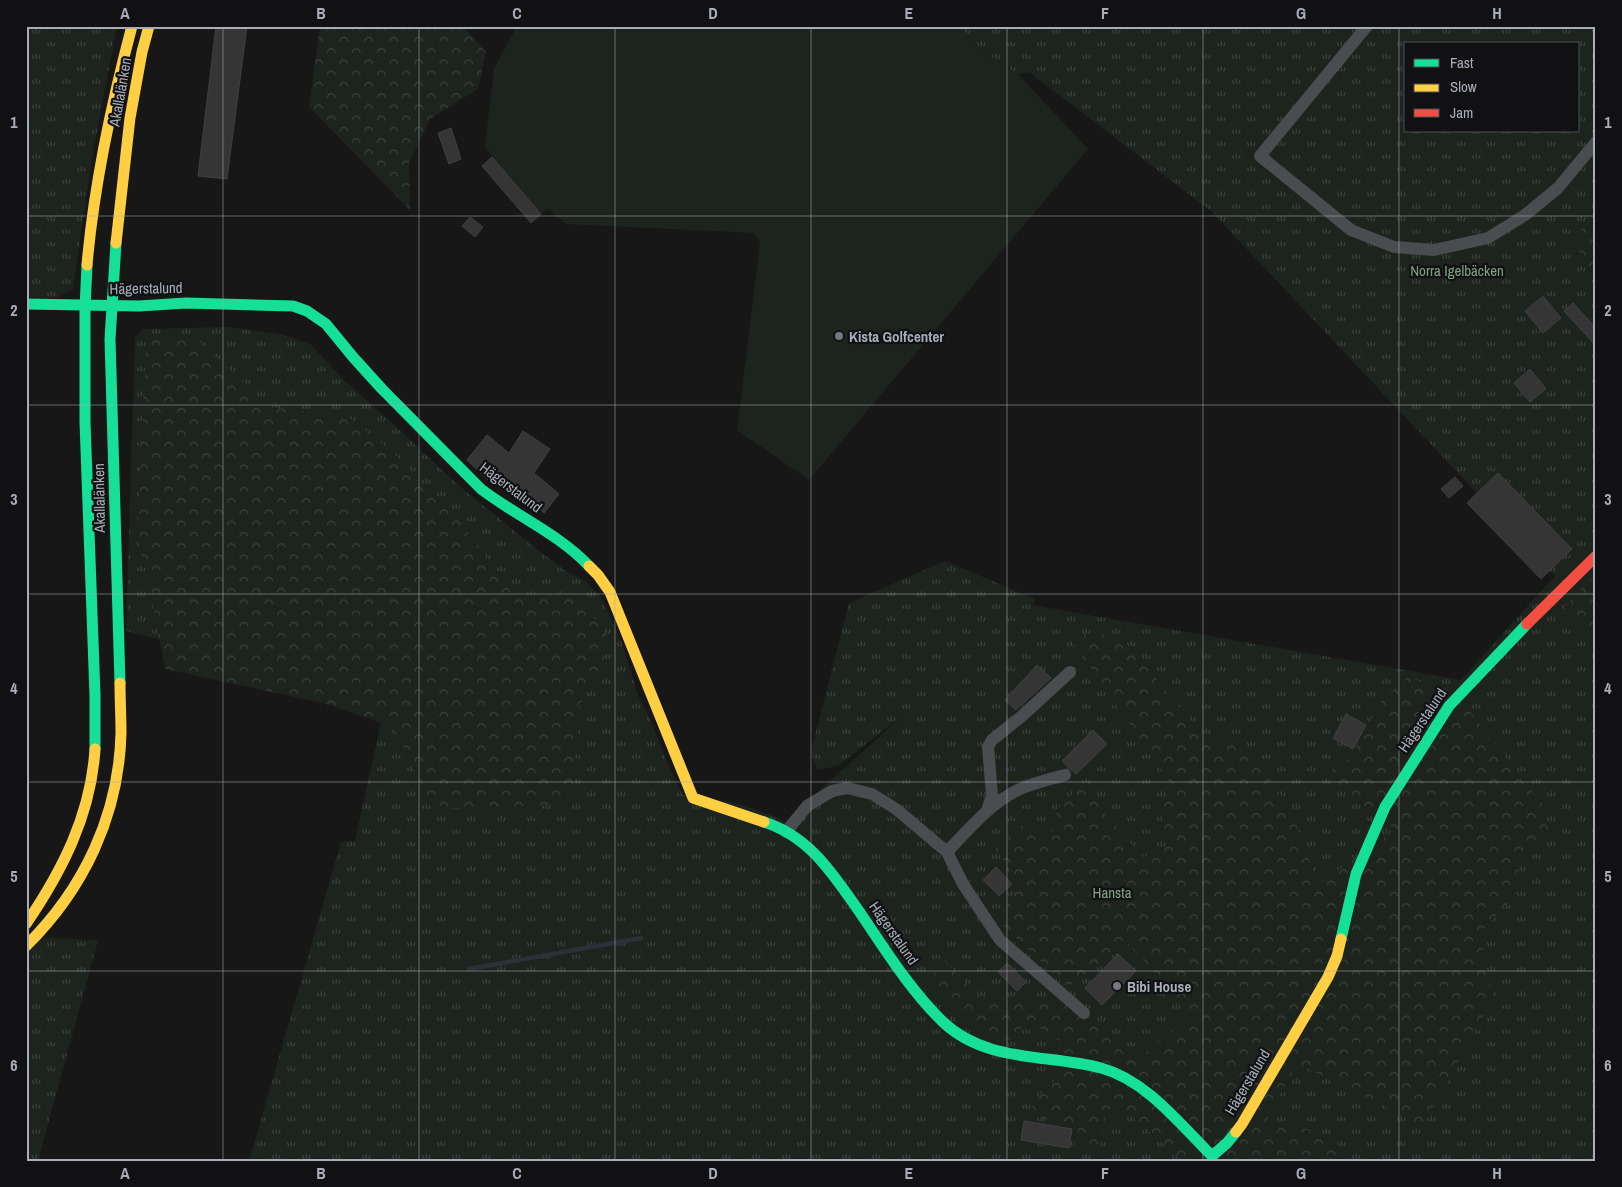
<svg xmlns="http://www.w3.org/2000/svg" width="1622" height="1187" font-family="'Archivo Narrow',sans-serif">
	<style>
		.grass { fill: url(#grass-tufts); fill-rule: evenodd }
		.forest { fill: url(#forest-crowns) }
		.pitch { fill: #1d241e }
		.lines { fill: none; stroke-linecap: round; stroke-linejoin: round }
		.stream { stroke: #2a3239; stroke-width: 4.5 }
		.building { fill: #353536; stroke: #3f4043 }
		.street { stroke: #4b4c50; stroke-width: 12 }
		.fast { stroke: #16e098; stroke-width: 11 }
		.slow { stroke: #ffcf43; stroke-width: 11 }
		.jam { stroke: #f24e42; stroke-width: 11 }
		.grid { fill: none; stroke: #a8adb8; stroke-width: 1; stroke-opacity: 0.55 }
		.poi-dot { fill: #757880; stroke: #111113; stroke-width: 2 }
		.labels { text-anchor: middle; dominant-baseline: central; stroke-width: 4.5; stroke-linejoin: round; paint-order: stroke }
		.street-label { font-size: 15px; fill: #a8adb8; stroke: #111113 }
		.park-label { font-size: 15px; fill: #7fa381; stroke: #111113 }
		.poi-label { font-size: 15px; font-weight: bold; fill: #a8adb8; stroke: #111113; text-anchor: start }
		.neatline { fill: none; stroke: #a8adb8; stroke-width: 2 }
		.grid-label { font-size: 16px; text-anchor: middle; font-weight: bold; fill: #a8adb8 }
	</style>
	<defs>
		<pattern id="grass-tufts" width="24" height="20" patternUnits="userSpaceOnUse" patternTransform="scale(1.25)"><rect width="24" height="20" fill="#1d241e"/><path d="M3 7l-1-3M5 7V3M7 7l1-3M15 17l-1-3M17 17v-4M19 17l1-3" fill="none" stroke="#3b413d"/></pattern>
		<pattern id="forest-crowns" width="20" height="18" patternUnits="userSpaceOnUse" patternTransform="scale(1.25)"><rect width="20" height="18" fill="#1d241e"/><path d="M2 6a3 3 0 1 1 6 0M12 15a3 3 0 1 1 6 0" fill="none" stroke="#3b413d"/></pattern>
	</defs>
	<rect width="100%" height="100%" fill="#171717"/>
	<path class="grass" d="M26 26H117L92 158 73 289 57 298 26 297Z
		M959 26H1596V1161H249L341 842 355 841 386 699 126 631 135 338 143 329 228 327 284 335 310 344 344 380 389 420 458 485 539 551 566 571 585 581 601 597 621 640 638 695 654 728 668 764 683 795 730 802 757 810 785 821 906 713 839 765 817 770 811 751 849 603 945 561 1035 599 1032 605 1461 680 1555 576 1212 212 1029 72 1018 74 984 52ZM1406 44H1578V131H1406Z
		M26 937 98 940 38 1161H26Z"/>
	<path class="forest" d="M320 26H463L486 52 478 89 430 119 409 163 410 210 309 107Z
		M1596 221V283L1570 236Z
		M147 334 198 340 270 407 349 417 397 456 464 526 513 595 576 593 612 642 578 710 573 801 500 811 431 806 394 727 323 703 165 669 147 574 137 539Z
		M1596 574V646L1564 607Z
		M1097 632 1135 649 1163 688 1206 738 1236 740 1290 806 1318 884 1396 830 1323 775 1350 758 1381 701 1407 678 1448 689 1464 704 1543 805 1550 835 1513 876 1522 887 1480 933 1493 998 1423 1126 1297 1063 1266 1121 1317 1131 1348 1152 1352 1161H1179L1178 1156 1125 1111 1106 1109 1099 1154 1074 1147 1079 1124 1025 1116 1041 1094 1065 1070 1063 1043 1029 1021 1010 1040 976 1031 924 986 945 960 978 997 1060 998 1139 1058 1193 1014 1128 944 1068 987 997 920 1021 884 995 849 1026 822 1050 844 1057 809 1086 781 1100 808 1143 857 1169 846 1159 805 1176 791 1070 639Z"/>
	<path class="pitch" d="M517 26H959L984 52 1018 74 1088 149 809 480 737 430 760 243 754 233 566 224 548 209 541 214 492 157 485 146 494 68Z"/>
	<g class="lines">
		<path class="stream" d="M469 969 641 938"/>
	</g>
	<path class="building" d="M216 26H247L227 179 198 176Z
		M451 128 461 159 449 164 438 133Z
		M492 157 541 214 531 223 482 166Z
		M470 217 483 227 475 237 462 226Z
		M1543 296 1561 318 1543 333 1525 311Z
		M1573 303 1596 328V346L1564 311Z
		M1530 369 1546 389 1530 402 1514 383Z
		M523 431 550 449 534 473 559 494 544 513 498 474 491 483 467 460 487 435 509 453Z
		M1498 473 1572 549 1541 579 1467 503Z
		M1455 477 1463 486 1449 498 1441 489Z
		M1037 665 1051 678 1016 710 1005 700Z
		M1346 714 1366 725 1353 749 1333 738Z
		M1093 730 1107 744 1076 774 1062 761Z
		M996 867 1012 884 999 896 983 880Z
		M1118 954 1136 971 1102 1005 1085 988Z
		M1007 963 1026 982 1017 991 998 972Z
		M1024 1121 1072 1129 1069 1148 1021 1140Z"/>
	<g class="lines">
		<path class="street" d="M1367 26 1260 156 1351 230 1394 247 1434 250 1488 238 1525 215 1558 188 1596 142
			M987 811 992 795 988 747 992 740 1022 716 1070 672
			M786 832 807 806 832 791 847 788 872 794 896 809 947 852 963 884 1000 940 1084 1013
			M947 852C969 829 990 803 1020 789 1034 783 1050 779 1065 775"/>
		<path class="fast" d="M116 243 110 339 120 683
			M87 265 85 308V422L95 695V749
			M26 304 139 306 186 303 293 306 307 311 326 324 353 357 382 389 481 489C516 516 559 534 589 566
			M764 822C811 837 834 876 861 914 886 951 911 991 943 1022 986 1063 1048 1054 1101 1068 1146 1080 1180 1124 1212 1156L1227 1143 1236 1132
			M1341 939 1356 874 1385 807 1449 706 1527 624"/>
		<path class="slow" d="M116 243 130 118 142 52 149 26
			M87 265C94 184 111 105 132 26
			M589 566 598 575 610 592 693 798 764 822
			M26 924C62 871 91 815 95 749
			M26 946C84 889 119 815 121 733 121 716 120 700 120 683
			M1236 1132 1242 1124 1328 977 1337 956 1341 939"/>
		<path class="jam" d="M1527 624 1596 556"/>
	</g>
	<path class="grid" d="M223 26V1161M419 26V1161M615 26V1161M811 26V1161M1007 26V1161M1203 26V1161M1399 26V1161M26 216H1596M26 405H1596M26 594H1596M26 782H1596M26 971H1596"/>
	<g class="poi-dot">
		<circle cx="839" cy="336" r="5"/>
		<circle cx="1117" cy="986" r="5"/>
	</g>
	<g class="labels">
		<g class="street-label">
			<text transform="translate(120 92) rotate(-80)">Akallalänken</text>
			<text transform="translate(146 288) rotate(-1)">Hägerstalund</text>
			<text transform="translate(511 487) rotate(37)">Hägerstalund</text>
			<text transform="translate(99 498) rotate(-91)">Akallalänken</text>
			<text transform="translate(1422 720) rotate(-56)">Hägerstalund</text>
			<text transform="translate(894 933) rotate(55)">Hägerstalund</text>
			<text transform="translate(1247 1082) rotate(-59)">Hägerstalund</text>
		</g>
		<g class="park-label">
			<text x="1457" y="270">Norra Igelbäcken</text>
			<text x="1112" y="892">Hansta</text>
		</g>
		<g class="poi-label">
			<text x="849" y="336">Kista Golfcenter</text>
			<text x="1127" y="986">Bibi House</text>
		</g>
	</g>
	<rect width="1622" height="1187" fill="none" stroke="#111113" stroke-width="55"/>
	<rect x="1404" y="42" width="175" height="90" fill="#111113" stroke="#4d4f55"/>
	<rect x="1414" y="59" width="25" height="8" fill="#16e098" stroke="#4d4f55"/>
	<text x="1450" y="68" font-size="15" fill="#a8adb8">Fast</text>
	<rect x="1414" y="84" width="25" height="8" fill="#ffcf43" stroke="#4d4f55"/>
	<text x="1450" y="92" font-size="15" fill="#a8adb8">Slow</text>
	<rect x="1414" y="109" width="25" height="8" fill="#f24e42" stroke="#4d4f55"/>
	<text x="1450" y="118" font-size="15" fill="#a8adb8">Jam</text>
	<rect x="28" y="28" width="1566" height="1132" class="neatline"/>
	<g class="grid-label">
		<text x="125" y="19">A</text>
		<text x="321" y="19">B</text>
		<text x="517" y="19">C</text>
		<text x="713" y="19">D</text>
		<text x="909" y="19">E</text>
		<text x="1105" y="19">F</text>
		<text x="1301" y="19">G</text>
		<text x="1497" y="19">H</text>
		<text x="14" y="128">1</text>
		<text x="1608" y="128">1</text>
		<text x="14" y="316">2</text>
		<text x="1608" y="316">2</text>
		<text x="14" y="505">3</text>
		<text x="1608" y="505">3</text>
		<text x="14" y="694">4</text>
		<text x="1608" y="694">4</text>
		<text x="14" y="882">5</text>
		<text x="1608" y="882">5</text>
		<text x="14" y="1071">6</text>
		<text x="1608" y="1071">6</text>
		<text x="125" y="1179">A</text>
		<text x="321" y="1179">B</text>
		<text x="517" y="1179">C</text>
		<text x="713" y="1179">D</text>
		<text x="909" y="1179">E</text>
		<text x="1105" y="1179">F</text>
		<text x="1301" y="1179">G</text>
		<text x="1497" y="1179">H</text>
	</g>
</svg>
